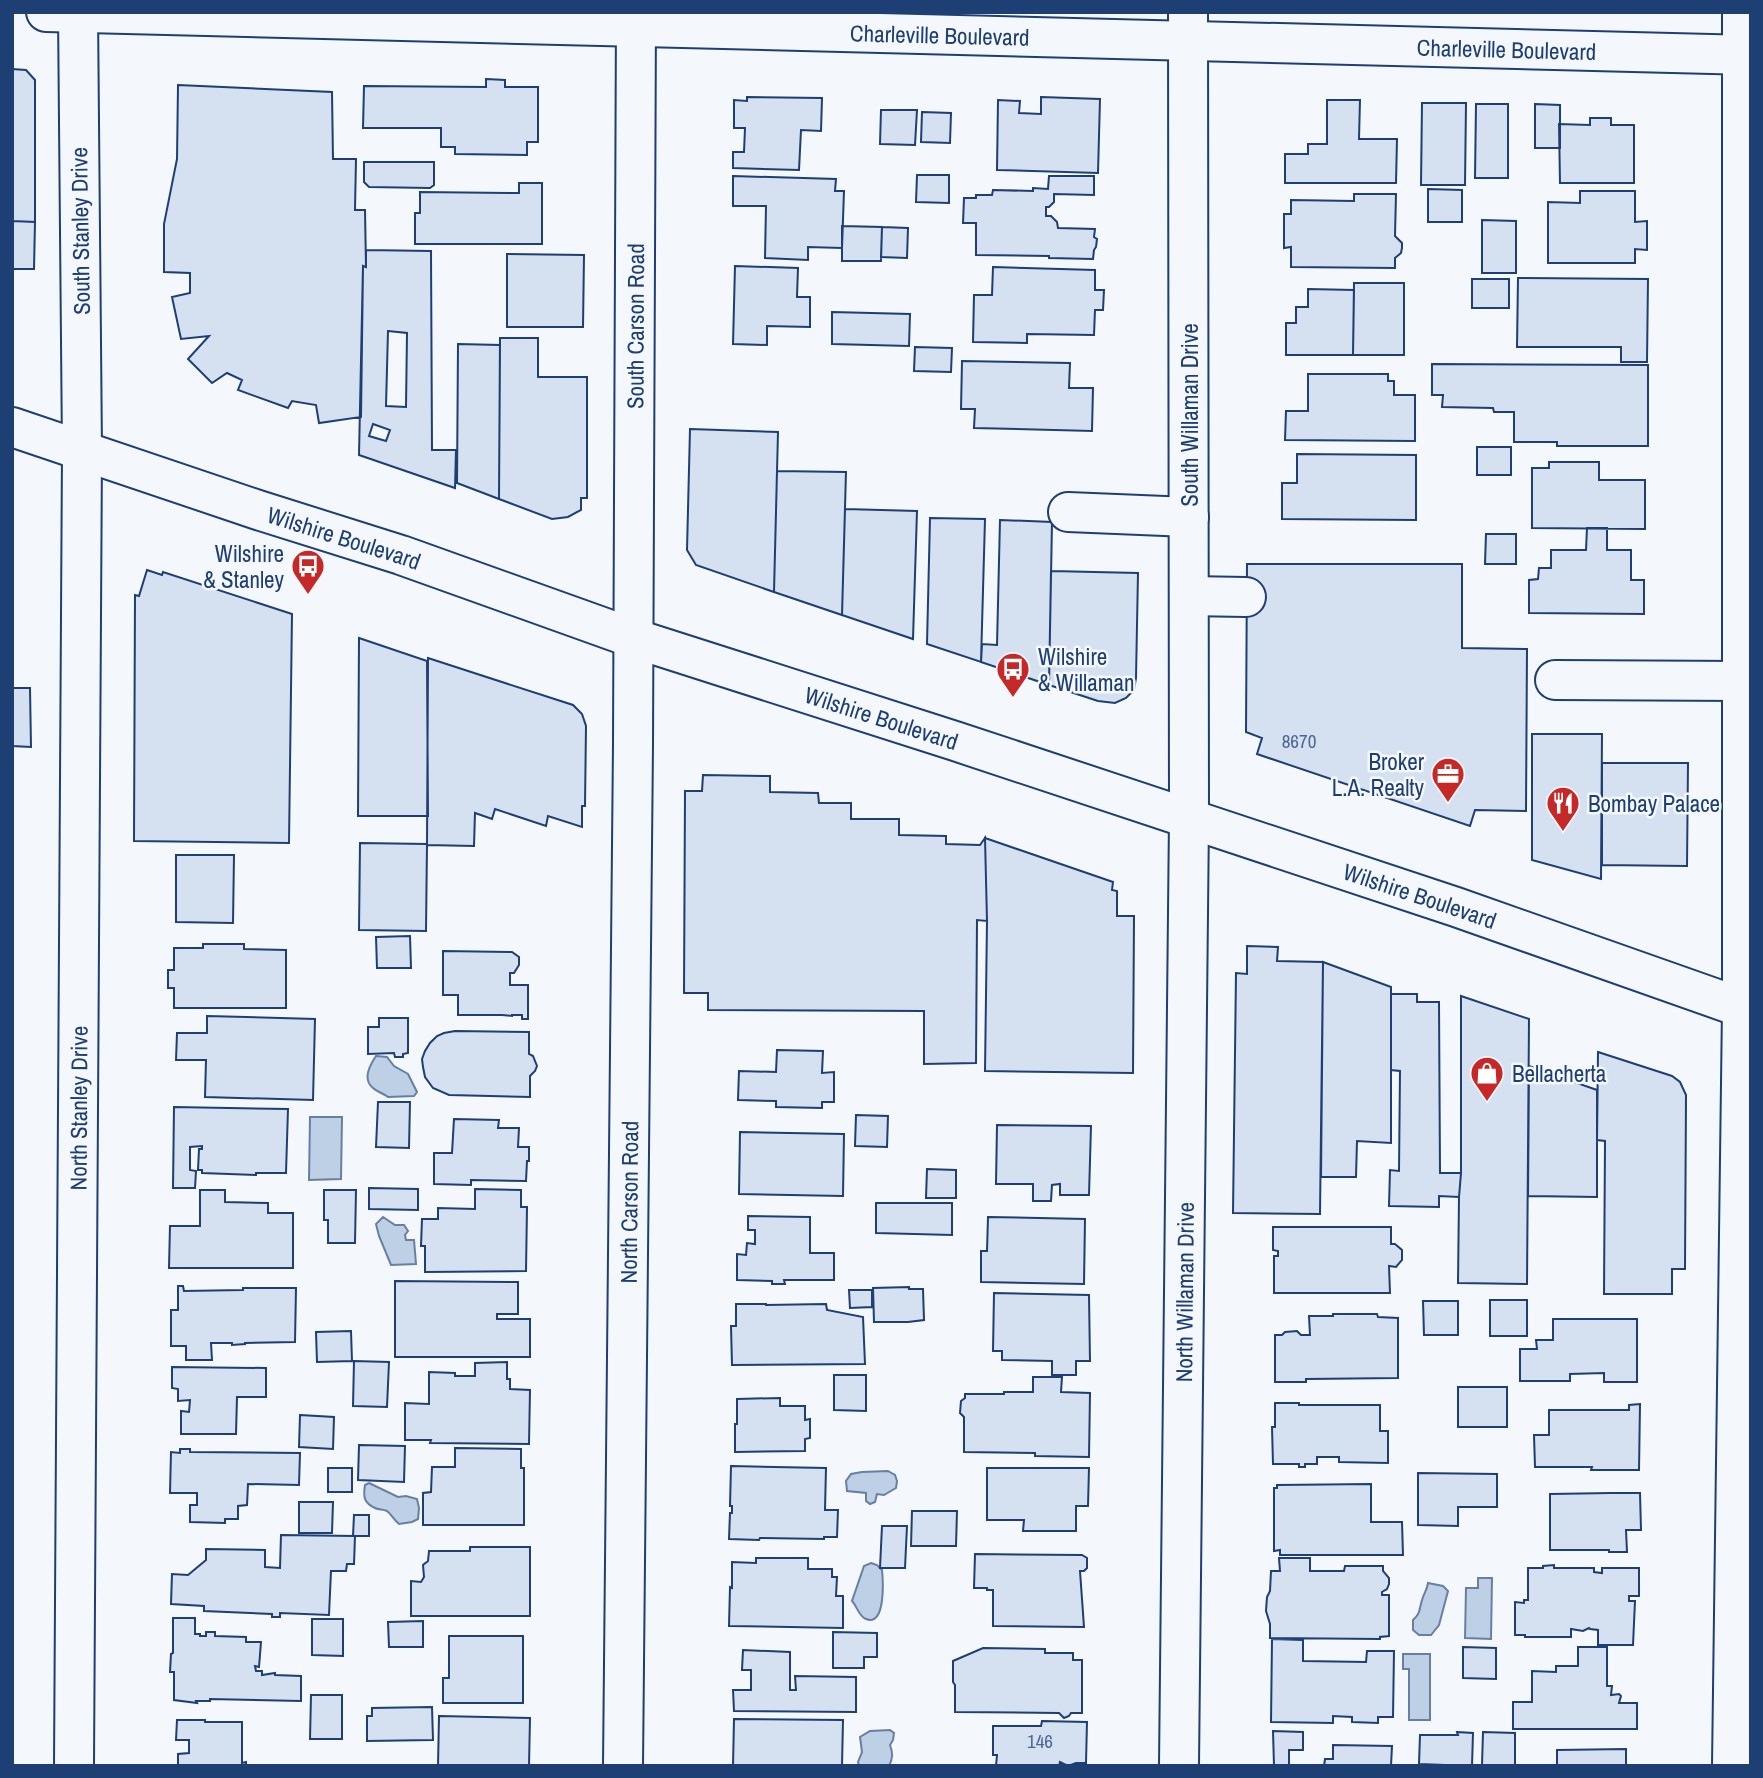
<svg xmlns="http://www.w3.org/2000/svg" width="1763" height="1778" font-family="'Archivo Narrow',sans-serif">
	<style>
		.water { fill: #bed0e5; stroke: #687fa3; stroke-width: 2 }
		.building { fill: #d5e0f0; stroke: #1d3f73; stroke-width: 2; fill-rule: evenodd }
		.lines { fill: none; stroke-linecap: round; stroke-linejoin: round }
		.minor-casing { stroke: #1d3f73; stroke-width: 42 }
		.major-casing { stroke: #1d3f73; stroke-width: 42 }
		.minor { stroke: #f4f7fb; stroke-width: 38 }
		.major { stroke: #f4f7fb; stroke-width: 38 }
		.labels { text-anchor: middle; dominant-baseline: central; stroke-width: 5; stroke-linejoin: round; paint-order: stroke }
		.number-label { font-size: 19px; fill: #4b6792 }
		.street-label { font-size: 23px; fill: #1d3f73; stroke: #f4f7fb }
		.poi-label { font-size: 23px; fill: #1d3f73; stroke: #f4f7fb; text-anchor: start }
	</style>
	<rect width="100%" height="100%" fill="#f4f7fb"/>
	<path class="water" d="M376 1056 387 1057 394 1066 408 1074 417 1092 414 1096 388 1097C383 1093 377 1092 373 1088 362 1079 370 1065 376 1056Z
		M310 1117H342L341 1179 309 1180Z
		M383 1217 395 1225H404L408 1231 405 1235 406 1240H414L416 1264 391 1265 379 1236 376 1224Z
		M888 1471 895 1475 897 1481 896 1488 884 1495 877 1494 875 1502 870 1504 866 1501V1493L847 1491 846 1481 851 1474 862 1472Z
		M369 1483 398 1497 406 1496 417 1499 419 1508 418 1519 412 1522 399 1524C394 1520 391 1514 387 1511 383 1509 379 1510 375 1508 364 1503 363 1497 365 1485Z
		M871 1563 877 1565 882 1570C883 1580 886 1627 866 1619 859 1617 857 1606 852 1601L864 1566Z
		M1478 1578H1492L1491 1639 1465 1638 1466 1588H1478Z
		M1428 1583 1443 1586 1448 1591 1439 1625 1431 1635H1419L1413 1630V1620C1421 1613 1419 1609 1422 1600 1424 1593 1427 1590 1428 1583Z
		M1403 1654H1430V1720H1409V1669H1403Z
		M890 1730 894 1733 893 1740 890 1745C893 1753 893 1758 889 1766H859L858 1762 862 1752 860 1737 870 1731Z"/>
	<path class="building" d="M12 69 26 70 35 80V222L12 221Z
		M486 79 505 80V87H538V142H527V155L455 154V147H441V128H363L364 86 486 87Z
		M178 85 332 92 333 159H356L355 210H365L366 267 363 266 361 417 319 423 316 405 292 401 288 408 238 390 242 380 227 373 212 383 188 359 209 336 181 339 172 297 190 293V273L164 272V224L177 159Z
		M747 97 822 98 821 131 801 130 799 170 733 168V152H744L745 128H734V100L747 101Z
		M1041 97 1100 99 1098 173 997 170 998 100 1020 101 1019 113 1041 114Z
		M1327 100H1360L1359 139H1397L1396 183H1285V154H1308V144H1327Z
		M1422 103H1466L1465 185H1421Z
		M1476 104H1508V178H1475Z
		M1535 104 1560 105V148H1535Z
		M881 110H917L915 145 880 144Z
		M922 112 951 113 950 143 921 142Z
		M1590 118H1611V125H1634V183H1560L1559 124 1590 125Z
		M364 162H434V185L430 188 369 187 364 182Z
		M917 175H949V203L916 202Z
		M733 176 836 179 835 191H844L842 248 808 247V260L765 258 766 206H733Z
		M1049 176H1094V195L1054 194V202L1049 207H1046V216H1051L1057 222 1058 228 1095 229 1094 237 1097 239 1096 247 1094 250 1093 259 1049 258V256L976 255V223H963L964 198H976V195H992L993 190 1033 191V188L1048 189Z
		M519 183H542V244H415V213H420V192L519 193Z
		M1428 189 1462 190V222H1428Z
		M1580 191H1635V222L1647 221V250L1635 249V263H1548V202L1580 203Z
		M1354 194H1396L1395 236 1402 243V248L1401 253 1395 258V268L1291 267V247L1284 248V214H1291V200L1354 201Z
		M1482 220 1516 221V273H1482Z
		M12 221 35 222 34 269H12Z
		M842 226 882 227 881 261H842Z
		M882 227 908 228 907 258 881 257Z
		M366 250 431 251 432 450H456L455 488 359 455 363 266 366 267ZM388 331 407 333 406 407 386 406ZM373 424 390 430 386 441 369 436Z
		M507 254 584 255 583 327H507Z
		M735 266 798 268 797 297H810V327L767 326V345L733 344Z
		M993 267 1095 270V290H1104L1103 310H1095L1094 335 1027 334V343L973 342 974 295H992Z
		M1518 278 1648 279 1647 362H1621V347H1517Z
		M1472 279H1509V308H1472Z
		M1354 283H1404V355H1353Z
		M1308 289 1354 290 1353 355H1286V323H1296V307H1308Z
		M832 312 910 314 909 346 832 344Z
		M500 338H538V377H587V498H581V510L568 517 552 519 499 499Z
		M458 344 500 345 499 499 457 483Z
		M915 347 952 348 951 372 914 371Z
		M962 361 1070 363 1069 388H1093L1092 431 974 428 975 409H961Z
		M1432 364 1648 365V446H1557V442H1514V412H1494L1493 408 1442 407 1443 395H1432Z
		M1308 374H1388V381H1394V395H1415V441L1285 440 1286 411H1308Z
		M690 429 778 432 774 592 696 565 687 550Z
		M1477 447H1511V475H1477Z
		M1297 454 1416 455V520L1282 519V483H1297Z
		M1549 462H1599V480H1645V529L1532 528V468H1549Z
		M777 471 846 472 842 615 774 592Z
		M845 509 917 511 913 639 842 615Z
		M930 518 985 519 981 662 927 644Z
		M1000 520 1052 522 1049 685 981 662 982 644 997 645Z
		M1587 528H1607V550H1631V580H1644V614L1529 613V580L1538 579 1539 568H1551V550H1586Z
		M1486 534H1516V564H1485Z
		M1247 564H1462V648L1527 649 1526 811 1475 810 1470 826 1257 754 1262 738 1246 732Z
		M147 570 162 575 163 572 292 614 289 843 134 841 135 595 139 596Z
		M1051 571 1138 573 1136 678 1134 690 1126 698 1115 703 1098 701 1049 685Z
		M359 638 427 661 428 816H358Z
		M428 658 573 705 582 714 586 726 585 806H582V827L548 816 546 826 495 809 492 819 475 813 474 846 427 845Z
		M12 688H30L31 747 12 746Z
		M1532 734H1602L1601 879 1532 860Z
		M1602 763H1688L1687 866 1602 865Z
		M703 775 770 776V792L818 793 819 803H851V819H899V835L946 836V844L980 845 985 838 987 921 977 920 976 1063 924 1064V1011L708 1010V993H684L685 791H702Z
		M985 838 1113 882 1112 890 1117 891V916H1134L1133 1073 985 1071 987 921Z
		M360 843 427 844 426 931 359 930Z
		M176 855H234L233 923 176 922Z
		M410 936 411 968H377L376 937Z
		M203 944H244V949L286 950V1008H174V988H168V970H174V948H203Z
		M1247 946 1278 947 1277 961 1323 962 1320 1214 1233 1213 1236 973 1247 974Z
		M443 951 512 952 519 957V965L514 973H510V985H528V1019H522V1015H512V1016L502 1015H458V995H443Z
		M1323 962 1391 987V1143L1357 1141 1356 1177H1321Z
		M1391 994H1417V1002H1439L1440 1173H1461L1459 1197 1439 1196V1207L1389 1206 1390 1170 1399 1171 1400 1071 1391 1070Z
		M1461 996 1529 1019 1527 1284 1458 1283 1459 1197 1461 1173Z
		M207 1016 315 1019 313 1100 205 1097 206 1060H176L177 1033H207Z
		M379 1018H408V1053L403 1054V1057H395L394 1053 368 1054V1027H379Z
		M455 1031 529 1032V1054L533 1056 537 1066 535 1071 530 1076V1097L449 1095 433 1088 425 1077 423 1067 422 1059 425 1051 430 1043 437 1036 444 1033Z
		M777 1050 823 1051 822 1073 834 1072V1102H822V1108L776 1107V1101L738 1100 739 1071 776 1072Z
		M1598 1052 1672 1076 1680 1082 1686 1095 1685 1269H1672V1294H1604L1605 1141 1597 1140Z
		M1529 1066 1597 1090V1197L1528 1196Z
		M378 1102H410L409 1148 376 1147Z
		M174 1107 288 1109 286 1173H256V1175L202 1173V1170H198L199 1149H202V1146L190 1147V1170L196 1171 195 1188H173Z
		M856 1115 888 1116 887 1147 855 1146Z
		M454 1119 499 1120 498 1128H519L518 1147H529V1161H527L526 1181 471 1180V1185L434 1184V1153H452Z
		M997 1125 1091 1126 1089 1195H1060V1184L1052 1185 1051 1201H1033V1184H996Z
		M740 1132 844 1134 843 1196 739 1194Z
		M927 1169 956 1170V1198H926Z
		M369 1188 418 1189V1210L369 1209Z
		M475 1189 521 1190V1207H527L526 1271 425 1272V1246H421L422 1219H438V1208L475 1209Z
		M200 1190H225V1202L268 1203V1213H293V1268H169L170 1226H200Z
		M324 1190H356L355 1243H328V1220H324Z
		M876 1203H952V1235L876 1233Z
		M748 1216 810 1217V1253H834V1280H784L785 1284H772V1281L737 1280V1254L746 1255 747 1243 755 1244V1230H748Z
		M988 1217 1085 1219 1084 1284 981 1282V1251H987Z
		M1273 1227H1391V1244H1395L1402 1250V1260L1396 1267 1389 1266 1390 1293H1274V1256H1278V1251L1273 1250Z
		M395 1281 518 1282V1314H497V1319H530V1357H395Z
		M178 1286H183L184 1291 243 1290V1288H296L295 1342 245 1343V1344L232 1345V1343H211L212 1360H186V1346H171V1310H178Z
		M909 1287V1289H923L924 1320 908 1322H874L873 1288Z
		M849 1290H872V1307L850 1308Z
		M994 1293 1089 1295 1090 1361H1076V1375H1052V1361L1002 1360V1351H993Z
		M1490 1300H1527V1336H1490Z
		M1423 1301H1458V1335H1424Z
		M736 1304H766V1305L826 1304 827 1310 863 1317 865 1364 732 1365 731 1326H736Z
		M1333 1314H1377L1378 1317 1398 1318V1378L1306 1379V1382H1275V1335H1282L1285 1332 1297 1331 1301 1335H1310L1309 1316H1333Z
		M1553 1319H1637V1382H1604V1373L1570 1374V1381H1520V1349H1537L1536 1340H1553Z
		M351 1331 352 1361 317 1362 316 1332Z
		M354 1361 389 1362 387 1407 353 1406Z
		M507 1362V1379H510V1389L530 1390 529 1444 430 1443 431 1440H405V1403L429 1404V1372L455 1373V1376H475V1363Z
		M172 1367 266 1368V1397H237L236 1434H181V1411L189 1412 190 1400 178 1401V1389L172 1388Z
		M834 1375H866V1411L834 1410Z
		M1033 1377H1062L1061 1392 1090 1393 1089 1457 1035 1456V1453L964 1452V1417L960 1413 961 1401 965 1398V1394H1004V1392H1033Z
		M1458 1387H1507V1427H1458Z
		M780 1398V1406H805V1420L810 1419V1438L805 1439V1451L735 1452V1424H737V1399Z
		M1275 1403H1299V1405H1380V1431H1388V1463L1339 1462V1457H1317V1464H1305V1467H1299V1464H1273L1272 1427H1275Z
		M1640 1404 1639 1470H1591L1592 1467H1535L1534 1435H1549V1410H1629V1405Z
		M300 1415 334 1417 333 1449 299 1447Z
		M359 1445 405 1446 404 1482 358 1480Z
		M455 1448 521 1449V1468H524V1525H423V1493L431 1492 432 1467H455Z
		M180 1449H190V1452L300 1453 299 1485 248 1484 247 1505 238 1506V1519H225V1523L190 1522V1505H197V1493H170L171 1452 180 1453Z
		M731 1466 826 1468 825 1510H838L837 1537H824V1539L760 1538 759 1540 729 1539 730 1513H732V1506H730Z
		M328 1468H352V1492H328Z
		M987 1468H1089L1088 1506H1076V1531H1023L1024 1520H987Z
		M1418 1473 1497 1474V1507H1458V1526L1418 1525Z
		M1371 1484V1522H1402L1403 1555H1280V1550L1274 1551V1488H1277V1485Z
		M1611 1493H1640L1641 1530H1626L1627 1552H1609V1550H1550V1494Z
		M299 1502H333L332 1533H299Z
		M912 1511H957L956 1546H911Z
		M354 1515H369V1536H353Z
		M882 1526H907L905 1568H880Z
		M281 1535 355 1536 354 1564H347L346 1571H331L329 1615 280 1613V1617H272V1614L204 1611V1606L171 1604 172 1574 188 1575 206 1560V1549L265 1550V1567L280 1568Z
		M470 1547H530V1616H411V1581L421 1582 424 1577 423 1565 428 1561 429 1551H470Z
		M975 1554 1082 1555 1087 1558V1568L1084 1571H1080L1084 1627 993 1626V1590H987V1588H974Z
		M756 1558H808V1569H832V1577H837L836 1596H843V1628L729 1626 730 1587 732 1588V1562L756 1563Z
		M1279 1558H1310V1571H1344L1345 1566H1383V1571L1389 1578V1584L1387 1589 1382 1592V1595H1389V1636L1380 1637V1639L1270 1638V1624L1266 1611 1267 1597 1270 1591 1271 1571H1280Z
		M1554 1565V1568H1594V1572L1602 1573V1568H1639V1596H1629V1601H1635L1633 1645H1598V1630L1590 1629 1589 1628 1583 1631 1571 1629V1637H1525V1635H1515V1602L1524 1603V1600H1528V1568H1543V1566Z
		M173 1618H195V1634H200V1636H206V1632H215V1636L246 1637V1642H261L259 1667 255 1666 256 1671H262V1675L275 1673V1675L301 1676V1701L210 1699V1701H196L197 1703 174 1700V1672H170L171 1654 173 1653Z
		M312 1619H343V1656L312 1655Z
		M423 1621V1647H389L388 1622Z
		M833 1632 877 1633V1657H864V1668H833Z
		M449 1636H523V1703H443V1678H449Z
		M1272 1639 1303 1640V1661L1366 1662 1367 1651H1394L1393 1717H1378V1723L1352 1722V1717L1333 1716V1723L1271 1722Z
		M1463 1647 1496 1648V1679L1463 1678Z
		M1578 1647H1607V1686H1612L1611 1695 1619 1694 1621 1696 1619 1703H1637V1729H1513V1702H1532V1671L1556 1672V1666H1578Z
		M983 1648 1045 1649V1653H1073V1660H1082V1713H1071L1069 1716 1064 1718 1059 1713 955 1712V1685L953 1682V1661Z
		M743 1650 790 1652V1690H796L795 1676 856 1677V1712L734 1711 733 1690H751V1670H742Z
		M311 1695H342V1739H310Z
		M432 1707 433 1740 367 1741V1716H372V1708Z
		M439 1716 530 1718 529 1766H438Z
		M734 1719 843 1720 842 1766H733Z
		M177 1720H205V1722H242V1763L246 1762V1766H178V1754L189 1753V1740H176Z
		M1042 1721 1087 1722 1086 1763H1076L1068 1766 1060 1762 1059 1766H996L997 1755H993V1726H1041Z
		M1273 1731 1303 1732V1750H1289V1766H1274Z
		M1457 1732 1473 1733 1472 1766 1419 1764 1420 1735H1458Z
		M1483 1732 1515 1733V1766L1482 1765Z
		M1333 1745 1392 1746 1391 1766H1324L1325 1759H1333Z
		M1626 1749V1766H1557V1750Z"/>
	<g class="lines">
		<defs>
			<g id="minor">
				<path id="s1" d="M46 12 1751 55"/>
				<path d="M1068 512 1189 517"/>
				<path d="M1189 596 1246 597"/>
				<path d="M1555 680 1742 681"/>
				<path id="s2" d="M74 1766 82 451 78 12"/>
				<path id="s3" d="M623 1766 633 744 636 12"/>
				<path id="s4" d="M1179 1766 1189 818 1188 12"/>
				<path d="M1732 1766 1742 1008V12"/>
			</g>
			<g id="major">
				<path id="s5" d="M12 427 258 510 401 555 633 638 955 741 1456 907 1751 1011"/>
			</g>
		</defs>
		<use href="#minor" class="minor-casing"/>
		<use href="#major" class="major-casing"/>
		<use href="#minor" class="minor"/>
		<use href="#major" class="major"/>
	</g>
	<defs>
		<symbol id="bus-pin" viewBox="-11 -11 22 30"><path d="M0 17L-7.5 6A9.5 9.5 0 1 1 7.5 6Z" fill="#c62828" stroke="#f4f7fb"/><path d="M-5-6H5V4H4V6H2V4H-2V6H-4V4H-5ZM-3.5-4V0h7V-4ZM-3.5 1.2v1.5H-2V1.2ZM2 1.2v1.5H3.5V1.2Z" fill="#fff"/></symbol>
		<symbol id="office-pin" viewBox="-11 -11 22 30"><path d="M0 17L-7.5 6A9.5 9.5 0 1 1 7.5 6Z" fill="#c62828" stroke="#f4f7fb"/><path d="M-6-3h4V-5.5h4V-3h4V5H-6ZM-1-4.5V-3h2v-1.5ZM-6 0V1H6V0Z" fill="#fff"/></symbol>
		<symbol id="restaurant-pin" viewBox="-11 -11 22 30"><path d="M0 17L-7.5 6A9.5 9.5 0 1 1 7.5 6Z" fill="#c62828" stroke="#f4f7fb"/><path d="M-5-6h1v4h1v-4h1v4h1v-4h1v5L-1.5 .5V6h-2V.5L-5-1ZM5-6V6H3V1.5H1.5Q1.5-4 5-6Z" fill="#fff"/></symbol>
		<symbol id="shop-pin" viewBox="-11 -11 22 30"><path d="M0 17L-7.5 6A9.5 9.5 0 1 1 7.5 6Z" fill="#c62828" stroke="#f4f7fb"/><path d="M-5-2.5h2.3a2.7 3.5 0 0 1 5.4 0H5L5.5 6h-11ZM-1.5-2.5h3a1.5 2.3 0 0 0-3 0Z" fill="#fff"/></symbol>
	</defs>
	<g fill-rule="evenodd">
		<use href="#bus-pin" x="289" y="547" width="38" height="52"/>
		<use href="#bus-pin" x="994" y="650" width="38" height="52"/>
		<use href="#office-pin" x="1429" y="755" width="38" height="52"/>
		<use href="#restaurant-pin" x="1544" y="784" width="38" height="52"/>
		<use href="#shop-pin" x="1468" y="1054" width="38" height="52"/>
	</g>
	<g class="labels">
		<g class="number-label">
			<text x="1299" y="741">8670</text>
			<text x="1040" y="1741">146</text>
		</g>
		<g class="street-label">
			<text stroke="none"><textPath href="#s1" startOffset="894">Charleville Boulevard</textPath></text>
			<text stroke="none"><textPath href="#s1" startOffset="1461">Charleville Boulevard</textPath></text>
			<text transform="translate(80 231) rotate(-91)">South Stanley Drive</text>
			<text stroke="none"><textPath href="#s3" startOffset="1440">South Carson Road</textPath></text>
			<text transform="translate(1189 415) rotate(-90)">South Willaman Drive</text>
			<text stroke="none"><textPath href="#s5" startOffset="350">Wilshire Boulevard</textPath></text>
			<text stroke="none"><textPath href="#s5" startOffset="917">Wilshire Boulevard</textPath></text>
			<text stroke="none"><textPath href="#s5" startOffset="1484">Wilshire Boulevard</textPath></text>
			<text stroke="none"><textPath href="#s2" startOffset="658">North Stanley Drive</textPath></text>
			<text stroke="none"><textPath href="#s3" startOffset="564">North Carson Road</textPath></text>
			<text stroke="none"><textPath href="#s4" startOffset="474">North Willaman Drive</textPath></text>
		</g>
		<g class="poi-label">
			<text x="284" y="553" text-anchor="end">Wilshire<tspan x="284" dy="26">&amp; Stanley</tspan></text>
			<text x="1038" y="656">Wilshire<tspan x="1038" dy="26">&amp; Willaman</tspan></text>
			<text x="1424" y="761" text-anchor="end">Broker<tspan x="1424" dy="26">L.A. Realty</tspan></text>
			<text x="1588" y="803">Bombay Palace</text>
			<text x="1512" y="1073">Bellacherta</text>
		</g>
	</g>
	<rect width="1763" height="1778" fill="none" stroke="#1d3f73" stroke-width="28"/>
</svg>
